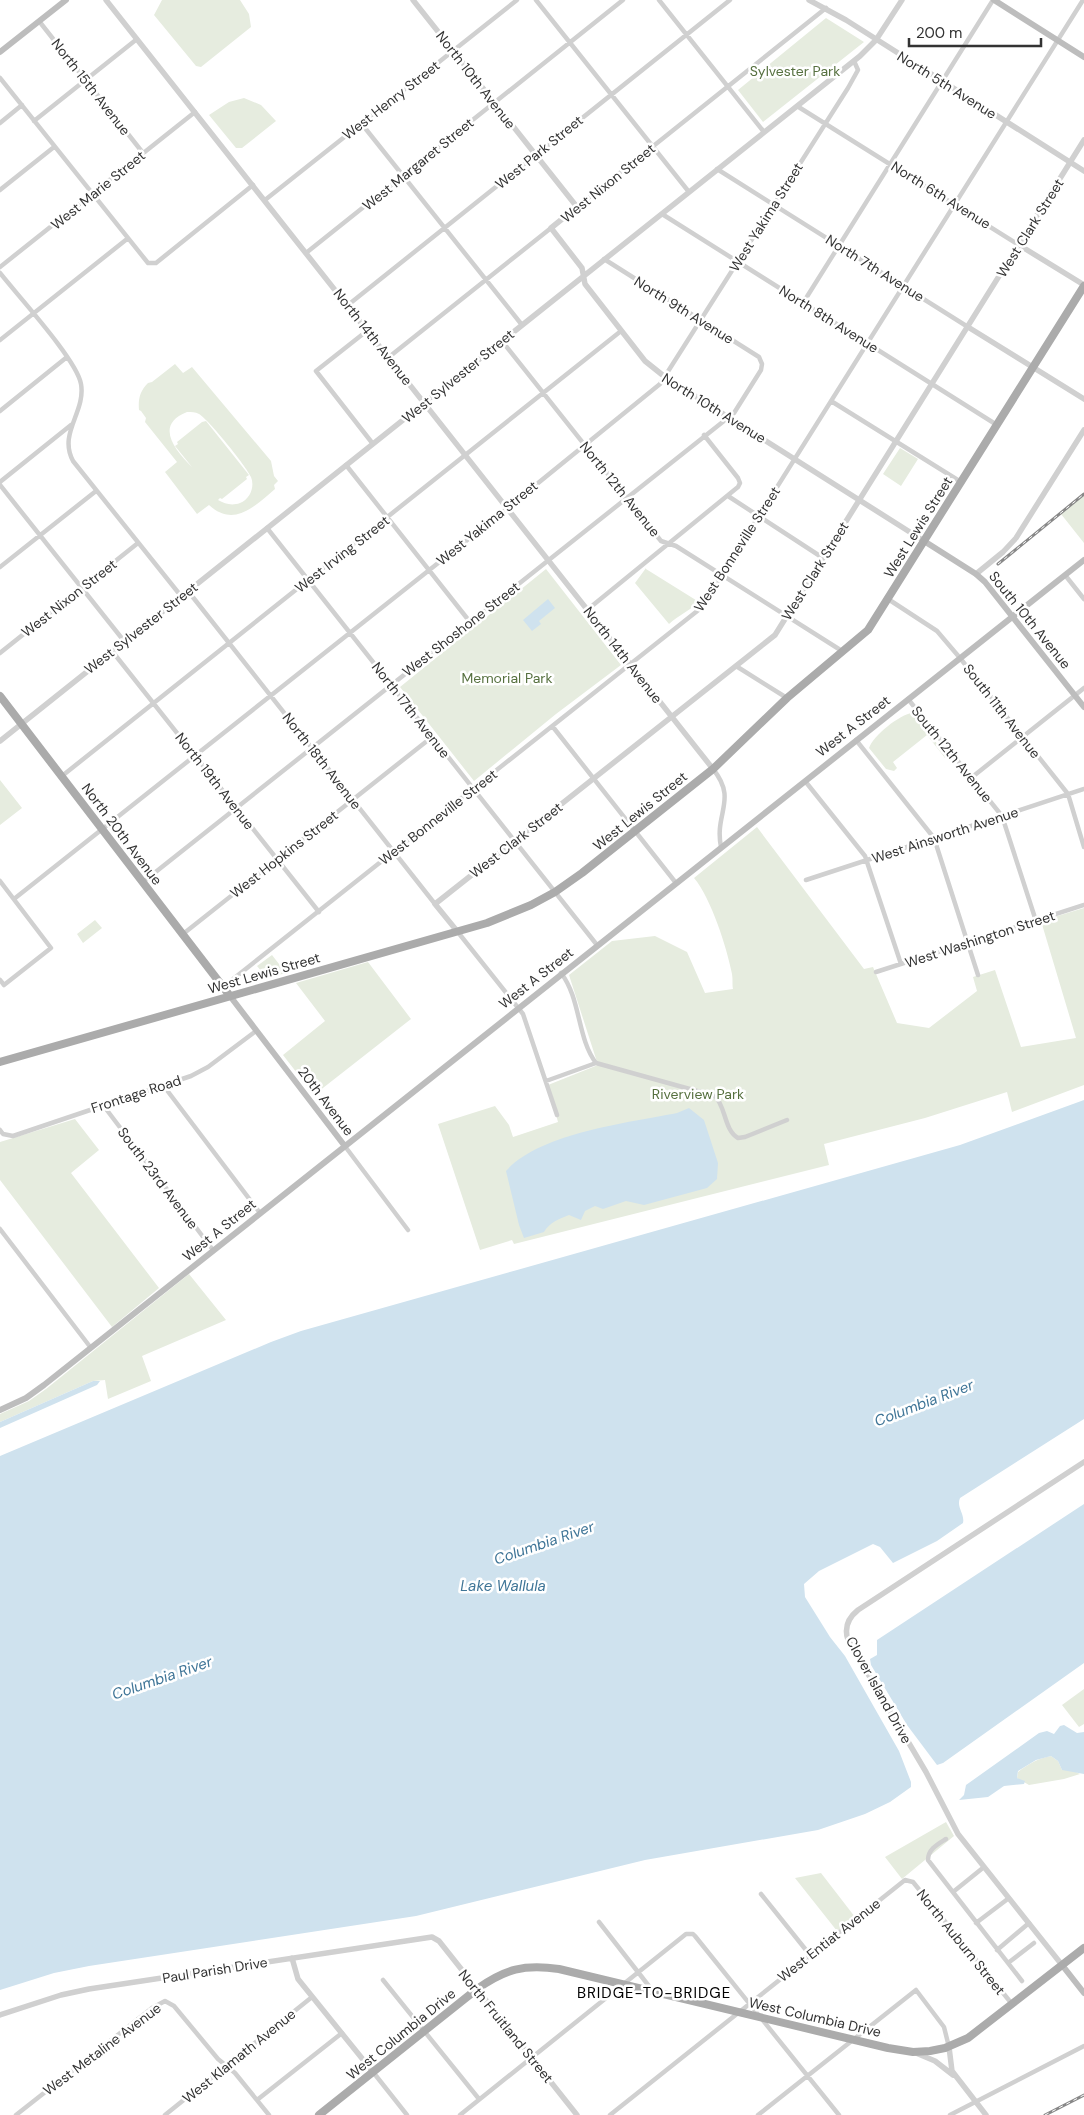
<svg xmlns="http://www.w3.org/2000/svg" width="1084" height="2115" font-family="'DM Sans',sans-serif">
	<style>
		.green { fill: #e6ecdf; fill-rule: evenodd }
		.water { fill: #cfe2ee }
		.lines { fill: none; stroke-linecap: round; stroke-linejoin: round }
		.minor { stroke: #d0d0d0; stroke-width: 4.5 }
		.tertiary { stroke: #d0d0d0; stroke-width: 5.5 }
		.secondary { stroke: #bdbdbd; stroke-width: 6 }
		.primary { stroke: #ababab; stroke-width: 8 }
		.rail-casing { stroke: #888; stroke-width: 3 }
		.rail { stroke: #fff; stroke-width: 1; stroke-dasharray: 4; stroke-linecap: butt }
		.labels { text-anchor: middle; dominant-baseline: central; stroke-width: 5; stroke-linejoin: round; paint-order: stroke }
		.park-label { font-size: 14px; fill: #56703f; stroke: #fff }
		.street-label { font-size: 14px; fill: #333; stroke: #fff }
		.water-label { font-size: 15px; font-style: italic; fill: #3f7597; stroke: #fff }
		.neighbourhood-label { font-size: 15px; letter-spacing: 1px; fill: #000; stroke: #fff }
	</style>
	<rect width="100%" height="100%" fill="#fff"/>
	<path class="green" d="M162 0H240L249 14 251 27 201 67 196 66 154 15Z
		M826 18 864 42 763 122 738 90Z
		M244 98 261 105 276 121 242 148H236L209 115 229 102Z
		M175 364 183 373 192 367 271 461 274 476 278 481 274 485 275 489C255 506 234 528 209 505L197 514 165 472 177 462 145 422 146 418 141 411 139 410C138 399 140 391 148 383L152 382ZM187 412C192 412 195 412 199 414 208 419 247 467 251 477 255 487 250 499 240 503 232 506 225 504 218 500L220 498 222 499 247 479 246 477 249 475 206 421 202 422 177 442 178 444 175 446 192 467C175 450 154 425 187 412Z
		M900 448 918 459 901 486 883 474Z
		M1084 495V543L1061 514Z
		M646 568V569L699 602C689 611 679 615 669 624L635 583Z
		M546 569 621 665 556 714 474 781 400 687Z
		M912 713 947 756 945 758 927 735 893 762 897 768 894 771 886 769 869 748C874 735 899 715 912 713Z
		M0 780 22 808 0 825Z
		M757 827 864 969 873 967 897 1023 929 1028 977 991 973 977 995 970 1021 1047 1076 1038 1041 921 1084 908V1085L1012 1112 1007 1092 925 1118 824 1144 829 1165 514 1244 512 1240 480 1250 438 1124 495 1106 509 1125 513 1137 558 1122 548 1085 598 1065 569 975 612 941 655 936 687 952 705 993 733 989C732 985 733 979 732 974 727 948 711 898 694 878Z
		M95 920 102 928 83 943 77 934Z
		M272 955 286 973 267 978 257 966Z
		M368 962 411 1019 314 1095 283 1055 325 1021 296 983Z
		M75 1119 99 1150 71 1173 159 1288 112 1327 0 1180V1142Z
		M189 1274 226 1320 142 1356 151 1381 108 1399 105 1380 93 1381 0 1422V1414L29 1401 46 1389Z
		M1084 1689V1724L1079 1727 1062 1705Z
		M1051 1756 1058 1761 1062 1770H1072L1080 1774 1064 1779 1029 1785 1017 1778 1018 1772C1028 1764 1039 1758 1051 1756Z
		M946 1822 954 1836 902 1879 885 1857Z
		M821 1873 855 1917 837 1931 795 1878Z"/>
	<path class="water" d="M548 599 555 608 539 621 541 624 532 631 523 620Z
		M1084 1100V1419L960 1498C956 1507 965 1514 963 1523L937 1541 893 1563 880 1547 873 1544 819 1571 804 1584 805 1597 830 1637 845 1656 899 1751 911 1782V1787L890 1802 865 1814 818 1830 645 1860 416 1916 89 1966 54 1973 0 1990V1456L271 1342 301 1331 960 1145Z
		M689 1108 704 1120 718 1163 717 1179 707 1188 644 1205 626 1201 603 1209 595 1206 585 1211 581 1220 569 1215C559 1219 550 1222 544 1232L524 1238 519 1225 506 1171C540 1133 627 1123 677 1113Z
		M93 1381H100L97 1385 0 1428V1422Z
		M1084 1504V1663L943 1763 937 1765 907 1725 871 1665 870 1659 877 1655V1640Z
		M1064 1725 1077 1733 1084 1732V1774L1062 1770 1058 1761 1051 1756 1036 1760 1018 1771 1017 1778 1025 1781 1024 1784 1004 1786 988 1797 959 1800 964 1795 966 1785 1039 1733 1047 1731 1054 1734 1060 1726Z"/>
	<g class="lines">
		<path class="minor" d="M536 0 689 192
			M659 0 764 132
			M39 21 143 153
			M0 78 148 263H156L253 185
			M797 106 1019 245
			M34 121 137 39
			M0 123 22 105
			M361 123 522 325
			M717 169 968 327
			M0 190 54 147
			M265 200 517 0
			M577 207 826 8
			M662 214 997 425
			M306 253 623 0
			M0 267 195 112
			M0 273C18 296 77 360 81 384 86 412 58 433 73 461L181 596
			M803 303 993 0
			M348 305 730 0
			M368 330 316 371 373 444
			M0 340 127 239
			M502 341 661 541 676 546 842 651
			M389 357 551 228
			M831 401 961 482
			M0 411 67 357
			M346 465 470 622
			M0 482 71 425
			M0 485 124 641
			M728 496 823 558
			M267 528 597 945
			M0 567 96 491
			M1065 575 1084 599
			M188 591 435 904
			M888 599 937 631 960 658 1068 794 1084 847
			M587 610 738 487 740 483 738 478 704 435
			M112 651 319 912
			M0 653 138 543
			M736 666 787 698
			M908 699 1002 816 1036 921
			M553 727 676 883
			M856 740 934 838 978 975
			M713 769C738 800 714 813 721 847
			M62 776 621 331
			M971 778 1084 688
			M805 781 865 856 901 964
			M806 880 1084 789
			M0 881 51 948 4 985 0 980
			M143 882 734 413 761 370 762 364 759 357 604 259
			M14 899 500 514 660 384 848 88 858 70 854 61
			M457 931 523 1014 557 1115
			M183 934 432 737
			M876 972 1084 905
			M561 973C581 999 577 1038 596 1063L715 1096C726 1107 724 1130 738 1138L745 1137 787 1120
			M223 987 701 608 1083 0
			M546 1081 596 1063
			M163 1085 260 1213
			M103 1105 213 1250
			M0 1130 3 1134 13 1136 191 1076 208 1067 256 1031
			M344 1145 408 1230
			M0 1229 91 1348
			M946 1839C938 1844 928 1849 928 1860L1022 1981
			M953 1892 984 1867
			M761 1894 810 1955
			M599 1922 652 1990
			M976 1923 1009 1898
			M997 1950 1029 1923
			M1008 1963 1034 1943
			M383 1980 479 2099
			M373 2072 407 2115
			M257 2100 342 2033
			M16 2115 152 2008 165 2001 174 2006 218 2059 235 2073 269 2115
			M165 2115 312 1997
			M460 2115 686 1934H693L695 1936 839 2115
			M610 2115 905 1880 913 1882 1012 2004
			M758 2115 916 1990 944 2027 949 2047
			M950 2115 1084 2046"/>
		<path class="tertiary" d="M106 0 713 769
			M413 0 577 207 551 228 582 268 585 284 645 361 665 377 924 541
			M809 0 846 20 1084 171
			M1019 245 1084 285
			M968 327 1084 399
			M976 574 1003 552 1016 538 1084 430
			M0 741 860 56 876 40 902 0
			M457 931 435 904 775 635 1084 140
			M292 1958 298 1979 373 2072
			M1062 1965 958 1834 926 1772 848 1640C844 1628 848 1618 858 1610L1084 1462
			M0 2015 61 1995 89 1989 432 1937 439 1941 577 2115
			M949 2047 952 2071 986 2115
			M916 2053 935 2061 953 2075"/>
		<path class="secondary" d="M994 0 1084 57
			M0 52 66 0
			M924 541 976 574 985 582 1084 707
			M230 996 344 1145
			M0 1410 26 1398 44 1385 1084 560
			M1062 1965 1084 1993"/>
		<path class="primary" d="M0 696 230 996
			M0 1062 487 923 531 905 555 892 582 873 713 769 787 698 868 630 1084 286
			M319 2115 477 1989C505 1969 524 1964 559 1969L888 2048 913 2052 930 2051 945 2048 968 2038 1084 1948"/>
		<defs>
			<path id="rail" d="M998 564 1084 494
				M1045 2115 1084 2095"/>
		</defs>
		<use href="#rail" class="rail-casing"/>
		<use href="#rail" class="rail"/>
	</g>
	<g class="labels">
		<g class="park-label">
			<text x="795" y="71">Sylvester Park</text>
			<text x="507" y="678">Memorial Park</text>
			<text x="698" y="1094">Riverview Park</text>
		</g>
		<g class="street-label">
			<text transform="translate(476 80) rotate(52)">North 10th Avenue</text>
			<text transform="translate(947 85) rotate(32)">North 5th Avenue</text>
			<text transform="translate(91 87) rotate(52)">North 15th Avenue</text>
			<text transform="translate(391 100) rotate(-38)">West Henry Street</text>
			<text transform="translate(539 152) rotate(-39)">West Park Street</text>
			<text transform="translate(418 164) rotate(-39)">West Margaret Street</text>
			<text transform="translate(608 183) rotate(-39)">West Nixon Street</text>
			<text transform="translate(98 190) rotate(-39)">West Marie Street</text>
			<text transform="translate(941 195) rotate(32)">North 6th Avenue</text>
			<text transform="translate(766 217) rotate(-58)">West Yakima Street</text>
			<text transform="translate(1030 228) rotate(-58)">West Clark Street</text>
			<text transform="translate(875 268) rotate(32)">North 7th Avenue</text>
			<text transform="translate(684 310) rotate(32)">North 9th Avenue</text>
			<text transform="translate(829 319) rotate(32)">North 8th Avenue</text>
			<text transform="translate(373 337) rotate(52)">North 14th Avenue</text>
			<text transform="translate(458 376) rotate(-39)">West Sylvester Street</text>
			<text transform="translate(714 408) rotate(32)">North 10th Avenue</text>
			<text transform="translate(620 489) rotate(51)">North 12th Avenue</text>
			<text transform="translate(487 523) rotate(-39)">West Yakima Street</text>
			<text transform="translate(918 527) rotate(-58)">West Lewis Street</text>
			<text transform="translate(737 549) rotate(-57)">West Bonneville Street</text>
			<text transform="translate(342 554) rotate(-38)">West Irving Street</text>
			<text transform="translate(815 571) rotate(-58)">West Clark Street</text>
			<text transform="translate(69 598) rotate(-38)">West Nixon Street</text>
			<text transform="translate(1030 620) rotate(51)">South 10th Avenue</text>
			<text transform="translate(141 628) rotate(-38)">West Sylvester Street</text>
			<text transform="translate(461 629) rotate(-38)">West Shoshone Street</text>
			<text transform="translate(623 655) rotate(52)">North 14th Avenue</text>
			<text transform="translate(411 710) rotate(52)">North 17th Avenue</text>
			<text transform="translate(1002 711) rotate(52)">South 11th Avenue</text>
			<text transform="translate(853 726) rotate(-38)">West A Street</text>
			<text transform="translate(952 754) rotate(51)">South 12th Avenue</text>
			<text transform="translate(322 761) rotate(52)">North 18th Avenue</text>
			<text transform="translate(215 781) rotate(52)">North 19th Avenue</text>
			<text transform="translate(640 811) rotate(-39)">West Lewis Street</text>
			<text transform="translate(438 817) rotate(-38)">West Bonneville Street</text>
			<text transform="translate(122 834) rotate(53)">North 20th Avenue</text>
			<text transform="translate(945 835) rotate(-18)">West Ainsworth Avenue</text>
			<text transform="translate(516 840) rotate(-38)">West Clark Street</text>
			<text transform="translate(284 854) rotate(-38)">West Hopkins Street</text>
			<text transform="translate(980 939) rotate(-18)">West Washington Street</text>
			<text transform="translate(264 973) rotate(-16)">West Lewis Street</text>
			<text transform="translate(536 978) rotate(-38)">West A Street</text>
			<text transform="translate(136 1094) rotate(-18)">Frontage Road</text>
			<text transform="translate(326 1101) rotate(53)">20th Avenue</text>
			<text transform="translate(158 1178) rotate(53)">South 23rd Avenue</text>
			<text transform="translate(219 1230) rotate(-39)">West A Street</text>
			<text transform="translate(879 1690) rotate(61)">Clover Island Drive</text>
			<text transform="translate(829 1940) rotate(-38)">West Entiat Avenue</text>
			<text transform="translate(961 1942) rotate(51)">North Auburn Street</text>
			<text transform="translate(215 1970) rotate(-9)">Paul Parish Drive</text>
			<text transform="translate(815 2017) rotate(13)">West Columbia Drive</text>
			<text transform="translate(506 2026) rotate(51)">North Fruitland Street</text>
			<text transform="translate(401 2034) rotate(-39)">West Columbia Drive</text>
			<text transform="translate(102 2049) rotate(-37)">West Metaline Avenue</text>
			<text transform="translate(239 2056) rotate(-39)">West Klamath Avenue</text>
		</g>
		<g class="water-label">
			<text transform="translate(924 1403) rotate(-21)">Columbia River</text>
			<text transform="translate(544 1543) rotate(-19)">Columbia River</text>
			<text x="503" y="1586">Lake Wallula</text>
			<text transform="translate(162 1678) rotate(-19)">Columbia River</text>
		</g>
		<g class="neighbourhood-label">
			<text x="654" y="1993">BRIDGE-TO-BRIDGE</text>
		</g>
	</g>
	<path d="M909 38v8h132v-8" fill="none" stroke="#333333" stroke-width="2.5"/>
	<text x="916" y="38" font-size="15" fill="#333333" stroke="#ffffff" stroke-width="4" paint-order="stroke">200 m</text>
</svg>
